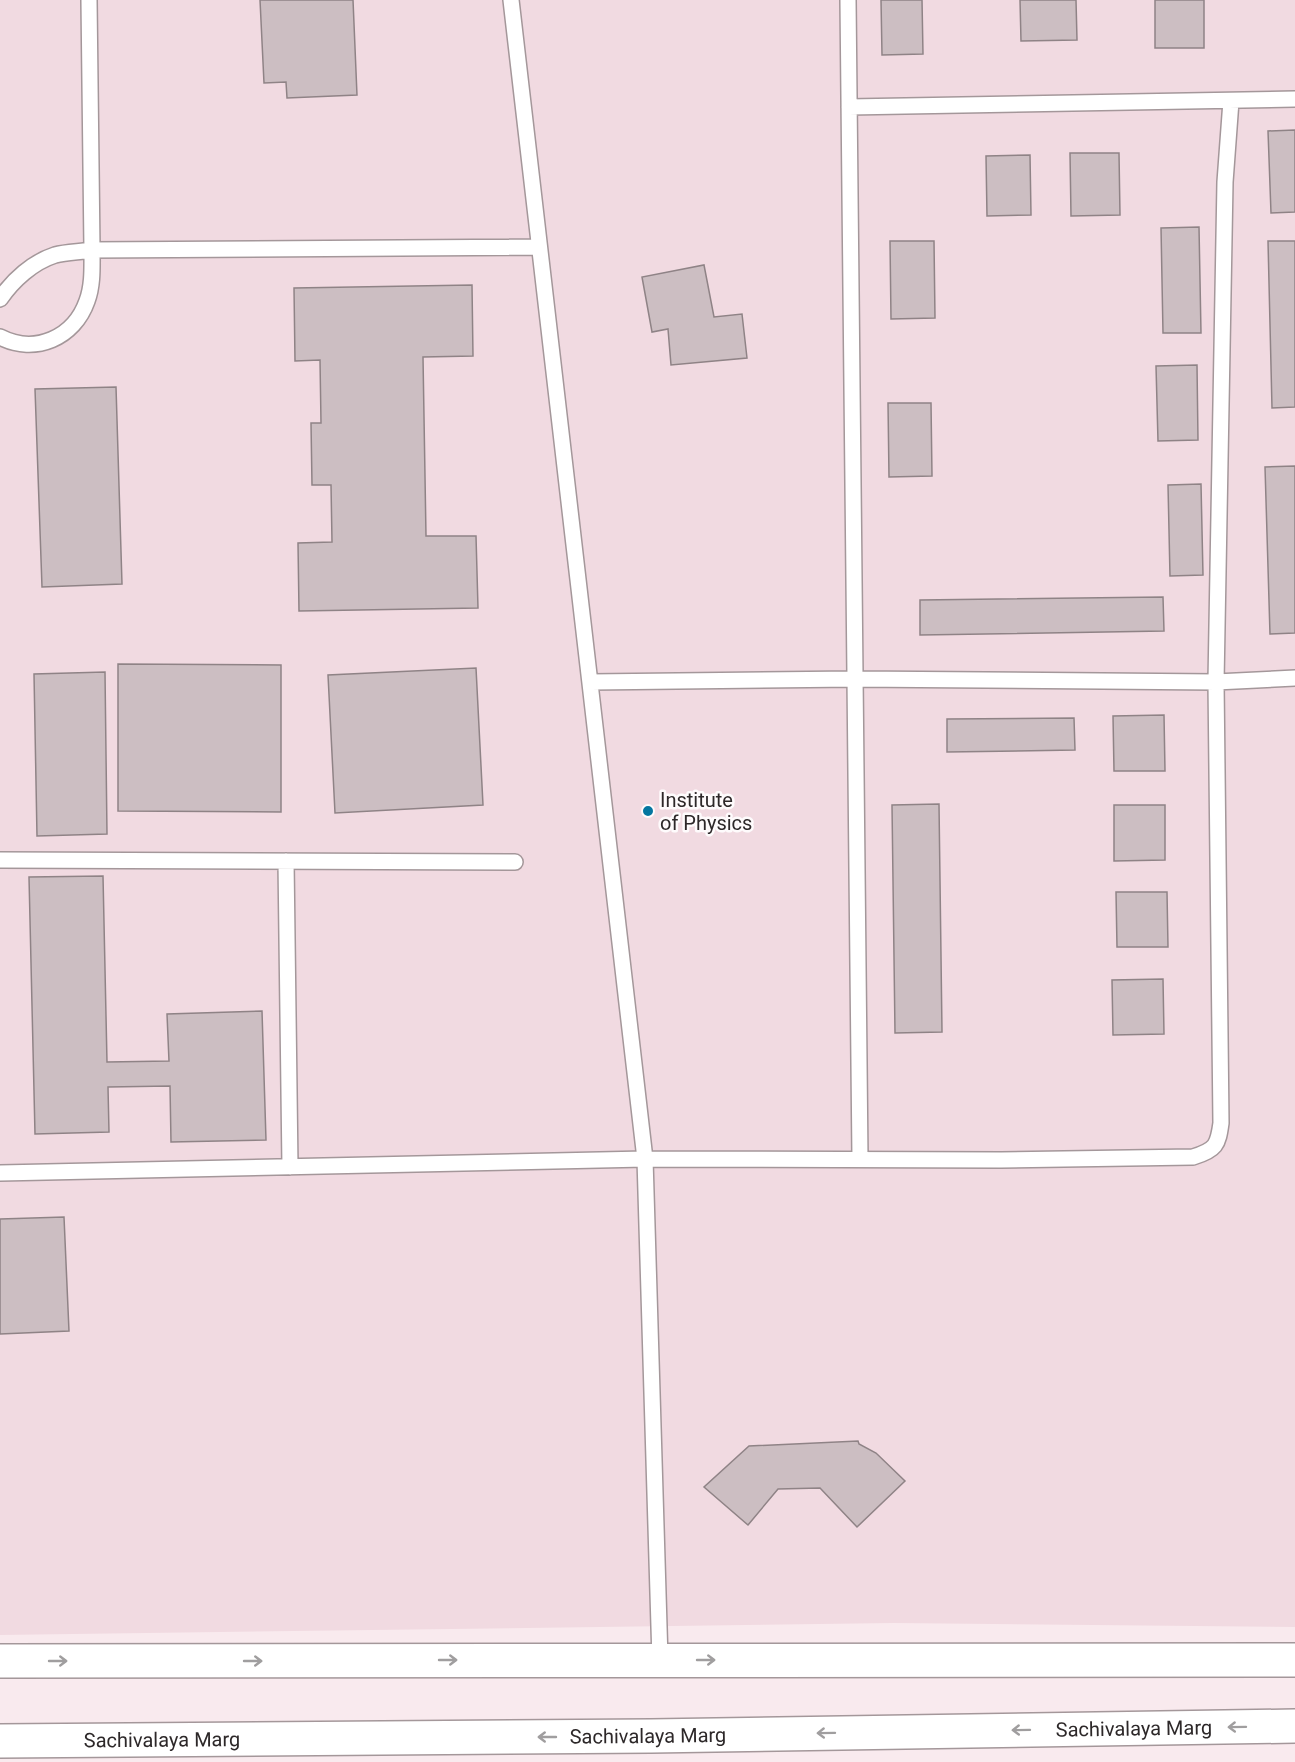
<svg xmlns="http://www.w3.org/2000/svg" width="1295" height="1762" font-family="Roboto,sans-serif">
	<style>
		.built { fill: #f1dae1 }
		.building { fill: #ccbec2; stroke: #8f8386; stroke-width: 1.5 }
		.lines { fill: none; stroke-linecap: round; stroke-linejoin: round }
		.service-casing { stroke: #a4979a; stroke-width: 18 }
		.secondary-casing { stroke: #a4979a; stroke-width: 36 }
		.service { stroke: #fff; stroke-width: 15 }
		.secondary { stroke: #fff; stroke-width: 33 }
		.oneway { stroke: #a09e9f }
		.poi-dot { fill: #0476a0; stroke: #fefbfc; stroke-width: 2 }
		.labels { text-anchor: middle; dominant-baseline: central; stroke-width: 5; stroke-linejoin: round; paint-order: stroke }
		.poi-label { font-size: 20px; fill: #2d2829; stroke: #fefbfc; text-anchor: start }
		.street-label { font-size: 20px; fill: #2d2829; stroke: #fefbfc }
	</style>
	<rect width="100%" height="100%" fill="#f9eaee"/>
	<path class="built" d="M0 0H1295V1627L894 1623 0 1635Z"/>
	<path class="building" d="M260 0H353L357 95 287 98 286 82 264 83Z
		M881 0H922L923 54 882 55Z
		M1020 0H1076L1077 40 1021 41Z
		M1155 0H1204V48H1155Z
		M1295 130V212L1271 213 1268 131Z
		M1070 153H1119L1120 215 1071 216Z
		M1030 155 1031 215 987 216 986 156Z
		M1199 227 1201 333H1163L1161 228Z
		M890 241H934L935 318 891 319Z
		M1268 241H1295V407L1272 408Z
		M704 265 714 317 742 314 747 358 671 365 668 329 652 332 642 277Z
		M472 285 473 356 423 357 426 536H476L478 608 299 611 298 543 332 542 331 485H312L311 423H321L320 360 295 361 294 288Z
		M1197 365 1198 440 1158 441 1156 366Z
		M116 387 122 584 42 587 35 389Z
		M888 403H931L932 476 889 477Z
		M1295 466V633L1270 634 1265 467Z
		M1201 484 1203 575 1170 576 1168 485Z
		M1163 597 1164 631 920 635V600Z
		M118 664 281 665V812L118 811Z
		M476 668 483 805 335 813 328 675Z
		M105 672 107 834 37 836 34 674Z
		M1164 715 1165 771H1114L1113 716Z
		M1074 718 1075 750 947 752V719Z
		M939 804 942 1032 895 1033 892 805Z
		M1114 805H1165V860L1114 861Z
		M103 876 107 1062 169 1061 167 1014 262 1011 266 1140 171 1142 170 1086 108 1087 109 1132 35 1134 29 877Z
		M1116 892H1167L1168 947H1117Z
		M1163 979 1164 1034 1113 1035 1112 980Z
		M64 1217 69 1331 0 1334V1219Z
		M858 1441 859 1444 876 1453 905 1481 857 1527 820 1488 778 1489 748 1525 704 1487 749 1446Z"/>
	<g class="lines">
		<defs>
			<path id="service" d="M511 0 645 1159 660 1660
				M848 0 860 1159
				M849 107 1295 99
				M0 299C13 280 33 262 55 255 66 252 80 252 92 250L538 247
				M0 337C35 355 74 338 87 301 93 285 92 267 92 250L89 0
				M591 682 854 679 1216 682 1295 678
				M0 860 515 862
				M286 861 290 1167
				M0 1173 645 1159 1001 1160 1193 1157C1216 1150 1218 1145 1221 1123L1216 682 1225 182 1231 101"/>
			<g id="secondary">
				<path d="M0 1661 1295 1660"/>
				<path id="s1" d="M0 1741 651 1736 1295 1726"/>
			</g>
		</defs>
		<use href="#service" class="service-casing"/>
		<use href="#secondary" class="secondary-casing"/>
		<use href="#service" class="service"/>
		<use href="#secondary" class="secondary"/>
	</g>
	<defs><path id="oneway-shaft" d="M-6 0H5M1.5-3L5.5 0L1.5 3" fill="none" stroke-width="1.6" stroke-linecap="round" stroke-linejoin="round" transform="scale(1.5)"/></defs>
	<g class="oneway">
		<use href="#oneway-shaft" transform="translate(448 1660)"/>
		<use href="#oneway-shaft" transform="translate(706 1660)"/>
		<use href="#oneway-shaft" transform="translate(58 1661)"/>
		<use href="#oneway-shaft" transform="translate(253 1661)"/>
		<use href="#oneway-shaft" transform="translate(1237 1727) rotate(179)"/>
		<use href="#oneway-shaft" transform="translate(1021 1730) rotate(179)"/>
		<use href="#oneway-shaft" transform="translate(826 1733) rotate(179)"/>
		<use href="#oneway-shaft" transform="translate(547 1737) rotate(180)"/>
	</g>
	<circle class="poi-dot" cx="648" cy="811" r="6"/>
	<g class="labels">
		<g class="poi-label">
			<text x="660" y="800">Institute<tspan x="660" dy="23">of Physics</tspan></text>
		</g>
		<g class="street-label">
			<text stroke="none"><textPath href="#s1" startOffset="1134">Sachivalaya Marg</textPath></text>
			<text stroke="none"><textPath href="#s1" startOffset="648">Sachivalaya Marg</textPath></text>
			<text stroke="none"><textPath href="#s1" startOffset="162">Sachivalaya Marg</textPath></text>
		</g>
	</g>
</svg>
